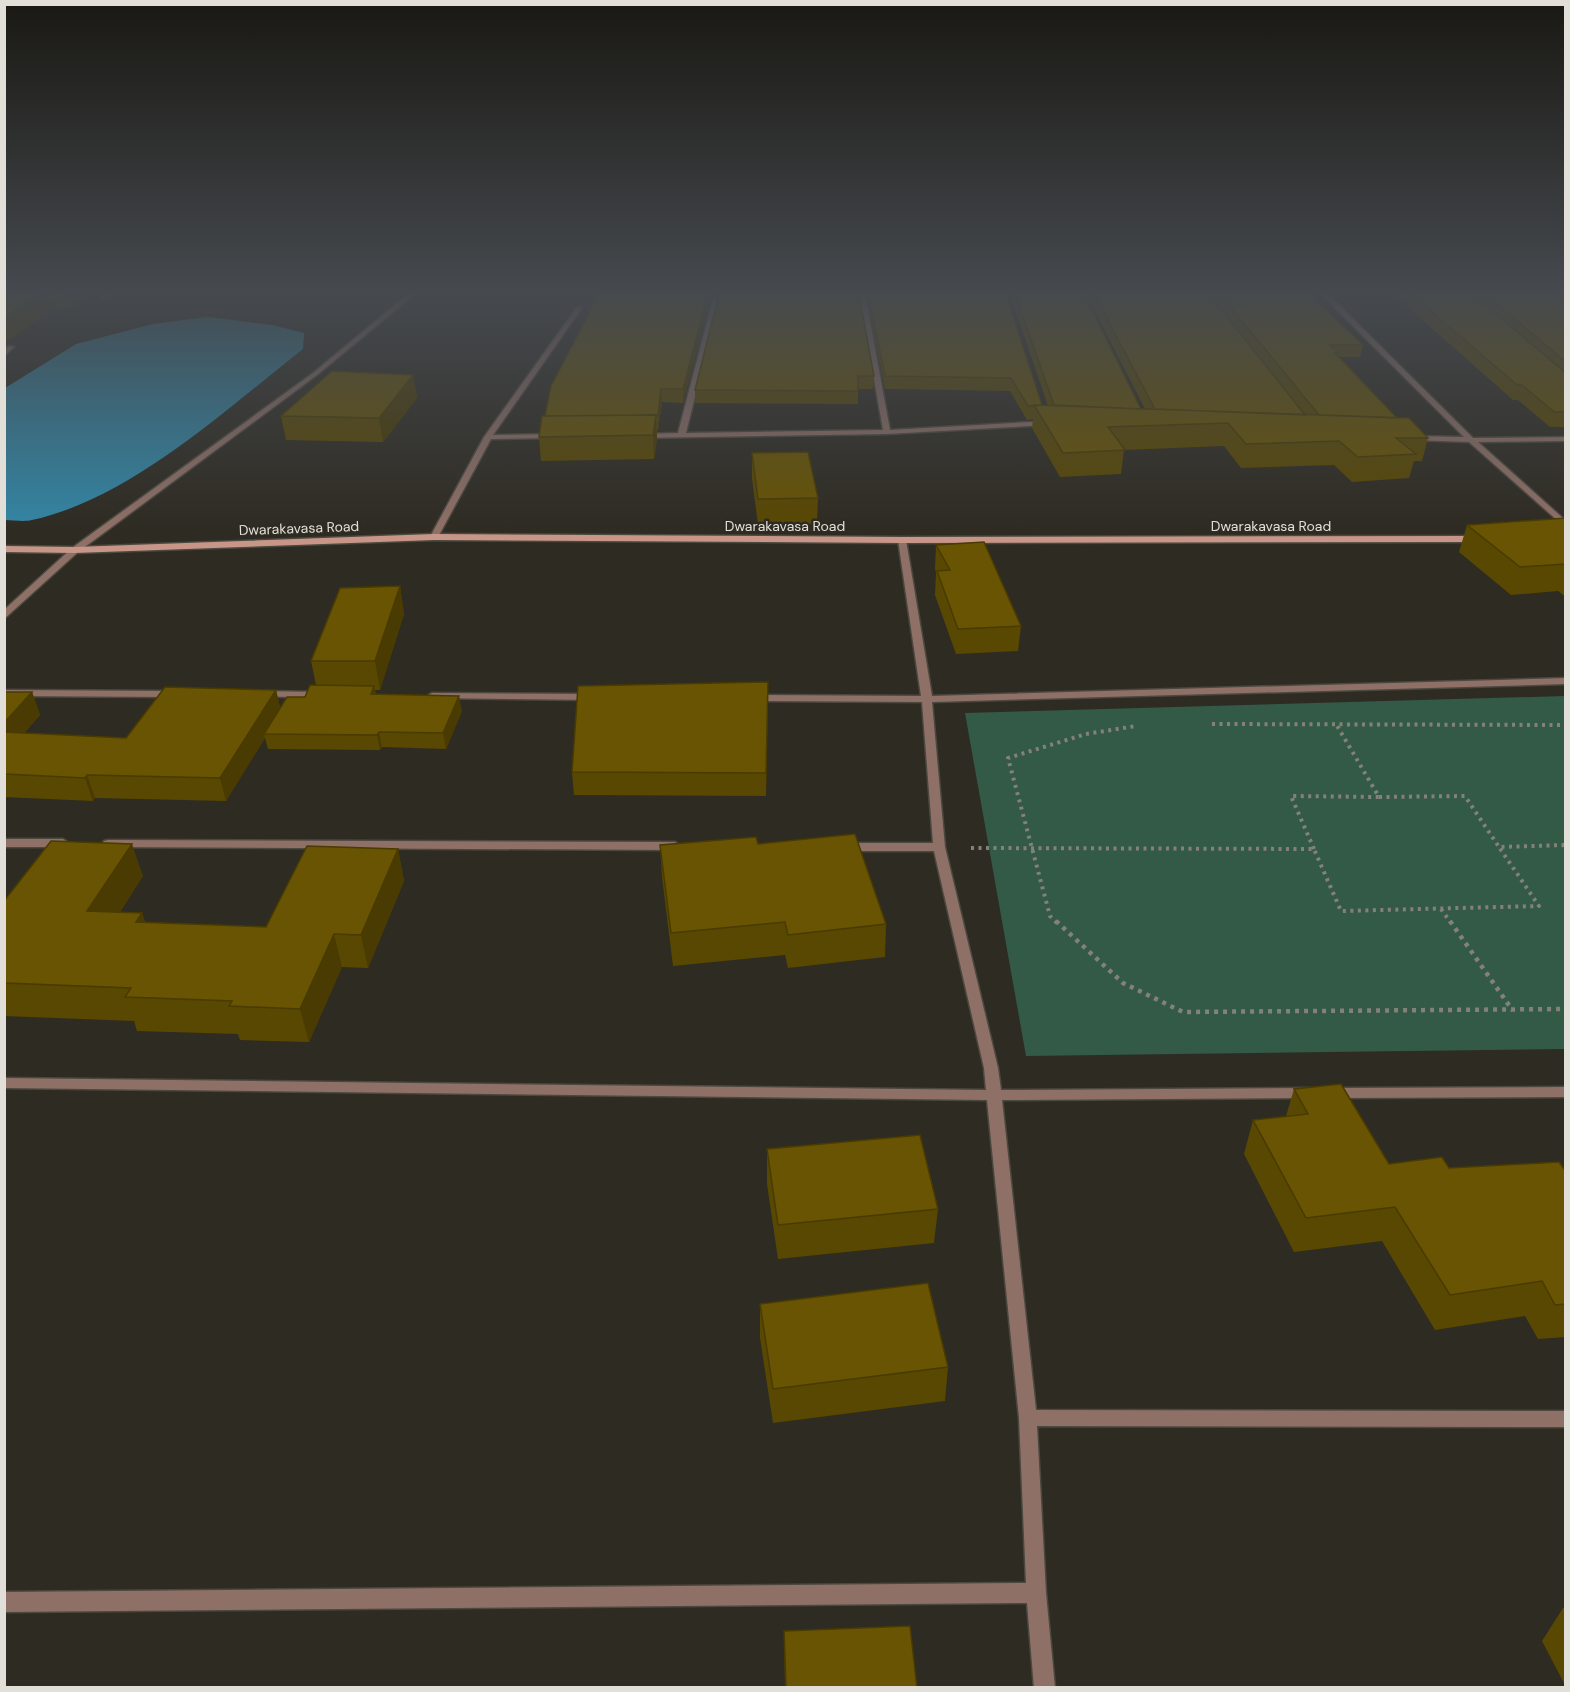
<svg xmlns="http://www.w3.org/2000/svg" width="1570" height="1692" font-family="'DM Sans',sans-serif">
	<style>
		.green { fill: #325a46 }
		.water { fill: #3386a5 }
		.lines { fill: none; stroke-linecap: round; stroke-linejoin: round }
		.street-casing { stroke: #4b483f; stroke-width: 3 }
		.secondary-casing { stroke: #4b483f; stroke-width: 3 }
		.path-far1 { stroke: #848179; stroke-width: 4; stroke-dasharray: 3 4.5; stroke-linecap: butt }
		.path { stroke: #848179; stroke-width: 4.5; stroke-dasharray: 4 5; stroke-linecap: butt }
		.street { fill: #8f7067; fill-rule: evenodd }
		.secondary { fill: #c79689; fill-rule: evenodd }
		.wall { fill: #594802 }
		.shaded-wall { fill: #493b01 }
		.building { fill: #685402; stroke: #493b01; stroke-width: 1.5 }
		.labels { text-anchor: middle; dominant-baseline: central; stroke-width: 5; stroke-linejoin: round; paint-order: stroke }
		.far-street-label { font-size: 14px; fill: #e1dfd8; stroke: #2e2b22 }
	</style>
	<rect width="100%" height="100%" fill="#2e2b22"/>
	<path class="green" d="M1565 696V1049L1026 1056 965 713Z"/>
	<path class="water" d="M208 317 272 325 304 333 303 349C225 410 130 499 32 520 24 522 13 520 5 520V388L76 344 153 324Z"/>
	<g class="lines">
		<defs>
			<path id="street" d="M102 294H109L103 299 100 297Z
				M408 294H415L317 375 78 552 4 619V610L72 548 313 373Z
				M859 294H865L890 430 1049 421 1053 423 1049 425 887 434 640 438 636 436 640 434 678 433 713 299 716 297 719 299 686 433 883 430Z
				M1321 294H1328L1473 438 1566 437V441L1478 442 1566 521V528L1469 442 1411 440 1410 438 1414 436 1464 437Z
				M577 307 582 308 493 435 554 434 558 436 554 438 491 439 438 537 431 539 430 537 484 437Z
				M9 346 14 347 4 356V350Z
				M902 537 906 540 932 696 1566 678V684L932 702 945 847 998 1068 1001 1090 1308 1088 1313 1089 1315 1093 1313 1097 1308 1098 1002 1100 1036 1410 1566 1411V1427L1037 1426 1046 1593 1055 1688H1034L1027 1603 4 1612V1592L1026 1583 1019 1418 987 1100 4 1088V1078L986 1090 984 1068 934 851H843L837 847 843 843H933L922 702 753 701 748 698 753 695 921 696 898 540Z
				M4 690 174 691 179 694 174 697 4 696Z
				M261 691 321 692 326 695 321 698 257 696 256 694Z
				M432 693 594 694 599 697 594 700 428 698 427 696Z
				M4 839H63L69 843 63 847H4Z
				M108 840 675 842 681 846 675 850 104 847 102 844 104 841Z
				M1566 1087V1097L1332 1098 1327 1097 1325 1093 1327 1089 1332 1088Z"/>
			<path id="secondary" d="M434 534 902 537 1479 536 1483 539 1479 542 902 543 434 540 75 553 4 552V546L75 547Z"/>
		</defs>
		<use href="#street" class="street-casing"/>
		<use href="#secondary" class="secondary-casing"/>
		<path class="path-far1" d="M1212 724 1566 725
			M1379 797 1465 796 1499 847
			M971 848 1314 849 1341 911 1539 906 1499 847 1566 845
			M1314 849 1291 796 1379 797 1336 724
			M1441 909 1451 923
			M1057 923 1050 916 1008 758 1086 734 1136 726"/>
		<path class="path" d="M1056 921 1123 983 1183 1012 1566 1009
			M1450 921 1513 1011"/>
		<use href="#street" class="street"/>
		<use href="#secondary" class="secondary"/>
	</g>
	<path class="wall" d="M4 294H89L70 308H56Z
		M599 294H859L874 376 873 389H858V404L695 403V390L719 297 717 295 711 298 683 403 662 402 658 430H657V439L654 459 541 461 539 437 545 416Z
		M866 294H1006L1042 406H1048L1010 294H1084L1141 409H1145L1086 294H1309L1363 345 1360 357H1339L1397 418 1428 438 1422 461H1414L1409 478 1352 482 1334 465 1241 468 1224 446 1124 450 1121 474 1060 477 1032 428 1033 419 1027 420 1010 391 885 389Z
		M1393 294H1566V427H1550L1518 400H1513Z
		M413 375 417 398 383 442 286 440 281 416Z
		M752 453 818 498 817 524 758 525 752 478Z
		M1566 518V597L1558 591 1511 595 1459 552 1467 525Z
		M936 545 1021 626 1018 651 956 654 935 595 936 573 935 569Z
		M400 586 404 614 380 690H375L376 694 462 711 446 749 382 747 380 750 268 749 265 738 226 801 95 798 93 801 4 797V692H32L40 715 24 733 126 738 276 690 280 707 305 697 316 685 311 661Z
		M768 682 766 796 574 795 572 772Z
		M758 844 886 924 885 957 788 968 785 955 673 966 662 877 660 845Z
		M398 849 404 881 368 968 342 967 309 1042 240 1040 238 1034 137 1031 134 1021 4 1016V901L143 876 120 912 142 913 145 922 266 927Z
		M1294 1089 1389 1164 1449 1168 1566 1169V1337L1538 1339 1525 1316 1435 1330 1382 1241 1294 1252 1244 1154 1253 1120 1286 1116Z
		M767 1149 938 1209 934 1243 778 1259 767 1184Z
		M760 1304 948 1367 945 1401 773 1423 760 1338Z
		M1563 1608H1566V1687L1542 1641Z
		M784 1631 917 1688H785Z"/>
	<path class="shaded-wall" d="M40 294H52L56 308 4 343V318Z
		M66 294H89L70 308Z
		M708 294 717 295 711 298 683 403V389Z
		M413 375 417 398 383 442 379 418Z
		M661 389 662 402 658 430V416Z
		M656 415 657 439 654 459 653 435Z
		M400 586 404 614 380 690 375 661Z
		M768 682V703L766 796V773Z
		M374 686 377 701 371 694Z
		M276 690 281 712 264 734 265 738 226 801 220 778Z
		M32 692 40 715 6 755 4 752V723Z
		M459 696 462 711 446 749 443 733Z
		M379 732 382 747 380 750 377 735Z
		M87 775 95 798 93 801 85 778Z
		M132 844 143 876 99 944 87 911Z
		M398 849 404 881 368 968 361 935Z
		M142 913 153 946 136 922Z
		M334 934 342 967 309 1042 300 1009Z"/>
	<path class="building" d="M4 294H40L4 318Z
		M599 294H708L683 389H661L658 416H656V415L545 416 551 386Z
		M719 294H859L874 376H858V391L695 390Z
		M868 294H1006L1042 405 1028 406 1011 378 885 376Z
		M1015 294H1084L1141 409 1054 405Z
		M1094 294H1209L1305 415 1155 409Z
		M1220 294H1309L1363 345H1330L1338 353H1335L1397 418 1319 415Z
		M1411 294H1472L1566 373V412H1554L1522 385H1517Z
		M1485 294H1566V362Z
		M332 371 413 375 379 418 281 416Z
		M1034 405 1409 418 1428 438H1396L1416 454 1358 457 1339 441 1246 444 1228 423 1108 427 1125 450 1063 453Z
		M656 415 653 435 539 437 542 416Z
		M808 452 818 498 758 499 752 453Z
		M1566 518V564L1520 567 1467 525Z
		M984 542 1021 626 958 629 937 571 950 570 936 545Z
		M400 586 375 661H311L340 588Z
		M768 682 766 773 572 772 578 686Z
		M310 685 374 686 371 694 459 696 443 733 379 732 377 735 264 734 287 697H305Z
		M165 687 276 690 220 778 87 775 85 778 4 774V732L126 738Z
		M4 692H32L4 723Z
		M855 834 886 924 788 935 785 922 671 933 660 845 756 837 758 844Z
		M51 841 132 844 87 911 142 913 136 922 266 927 307 846 398 849 361 935 334 934 300 1009 229 1006 232 1001 125 997 131 988 4 983V901Z
		M1341 1084 1389 1164 1442 1157 1449 1168 1559 1162 1564 1169H1566V1304L1555 1305 1542 1281 1450 1295 1395 1207 1306 1218 1253 1120 1308 1114 1294 1089Z
		M920 1135 938 1209 778 1225 767 1149Z
		M928 1283 948 1367 773 1389 760 1304Z
		M910 1626 917 1688H786L784 1631Z"/>
	<linearGradient id="sky" x2="0" y2="1"><stop stop-color="#191813"/><stop offset="0.55" stop-color="#464a4f"/><stop offset="1" stop-color="#464a4f" stop-opacity="0"/></linearGradient>
	<rect width="1570" height="531" fill="url(#sky)"/>
	<g class="labels">
		<g class="far-street-label">
			<text x="785" y="526">Dwarakavasa Road</text>
			<text x="1271" y="526">Dwarakavasa Road</text>
			<text transform="translate(299 528) rotate(-2)">Dwarakavasa Road</text>
		</g>
	</g>
	<rect width="1570" height="1692" fill="none" stroke="#e1dfd8" stroke-width="12"/>
</svg>
